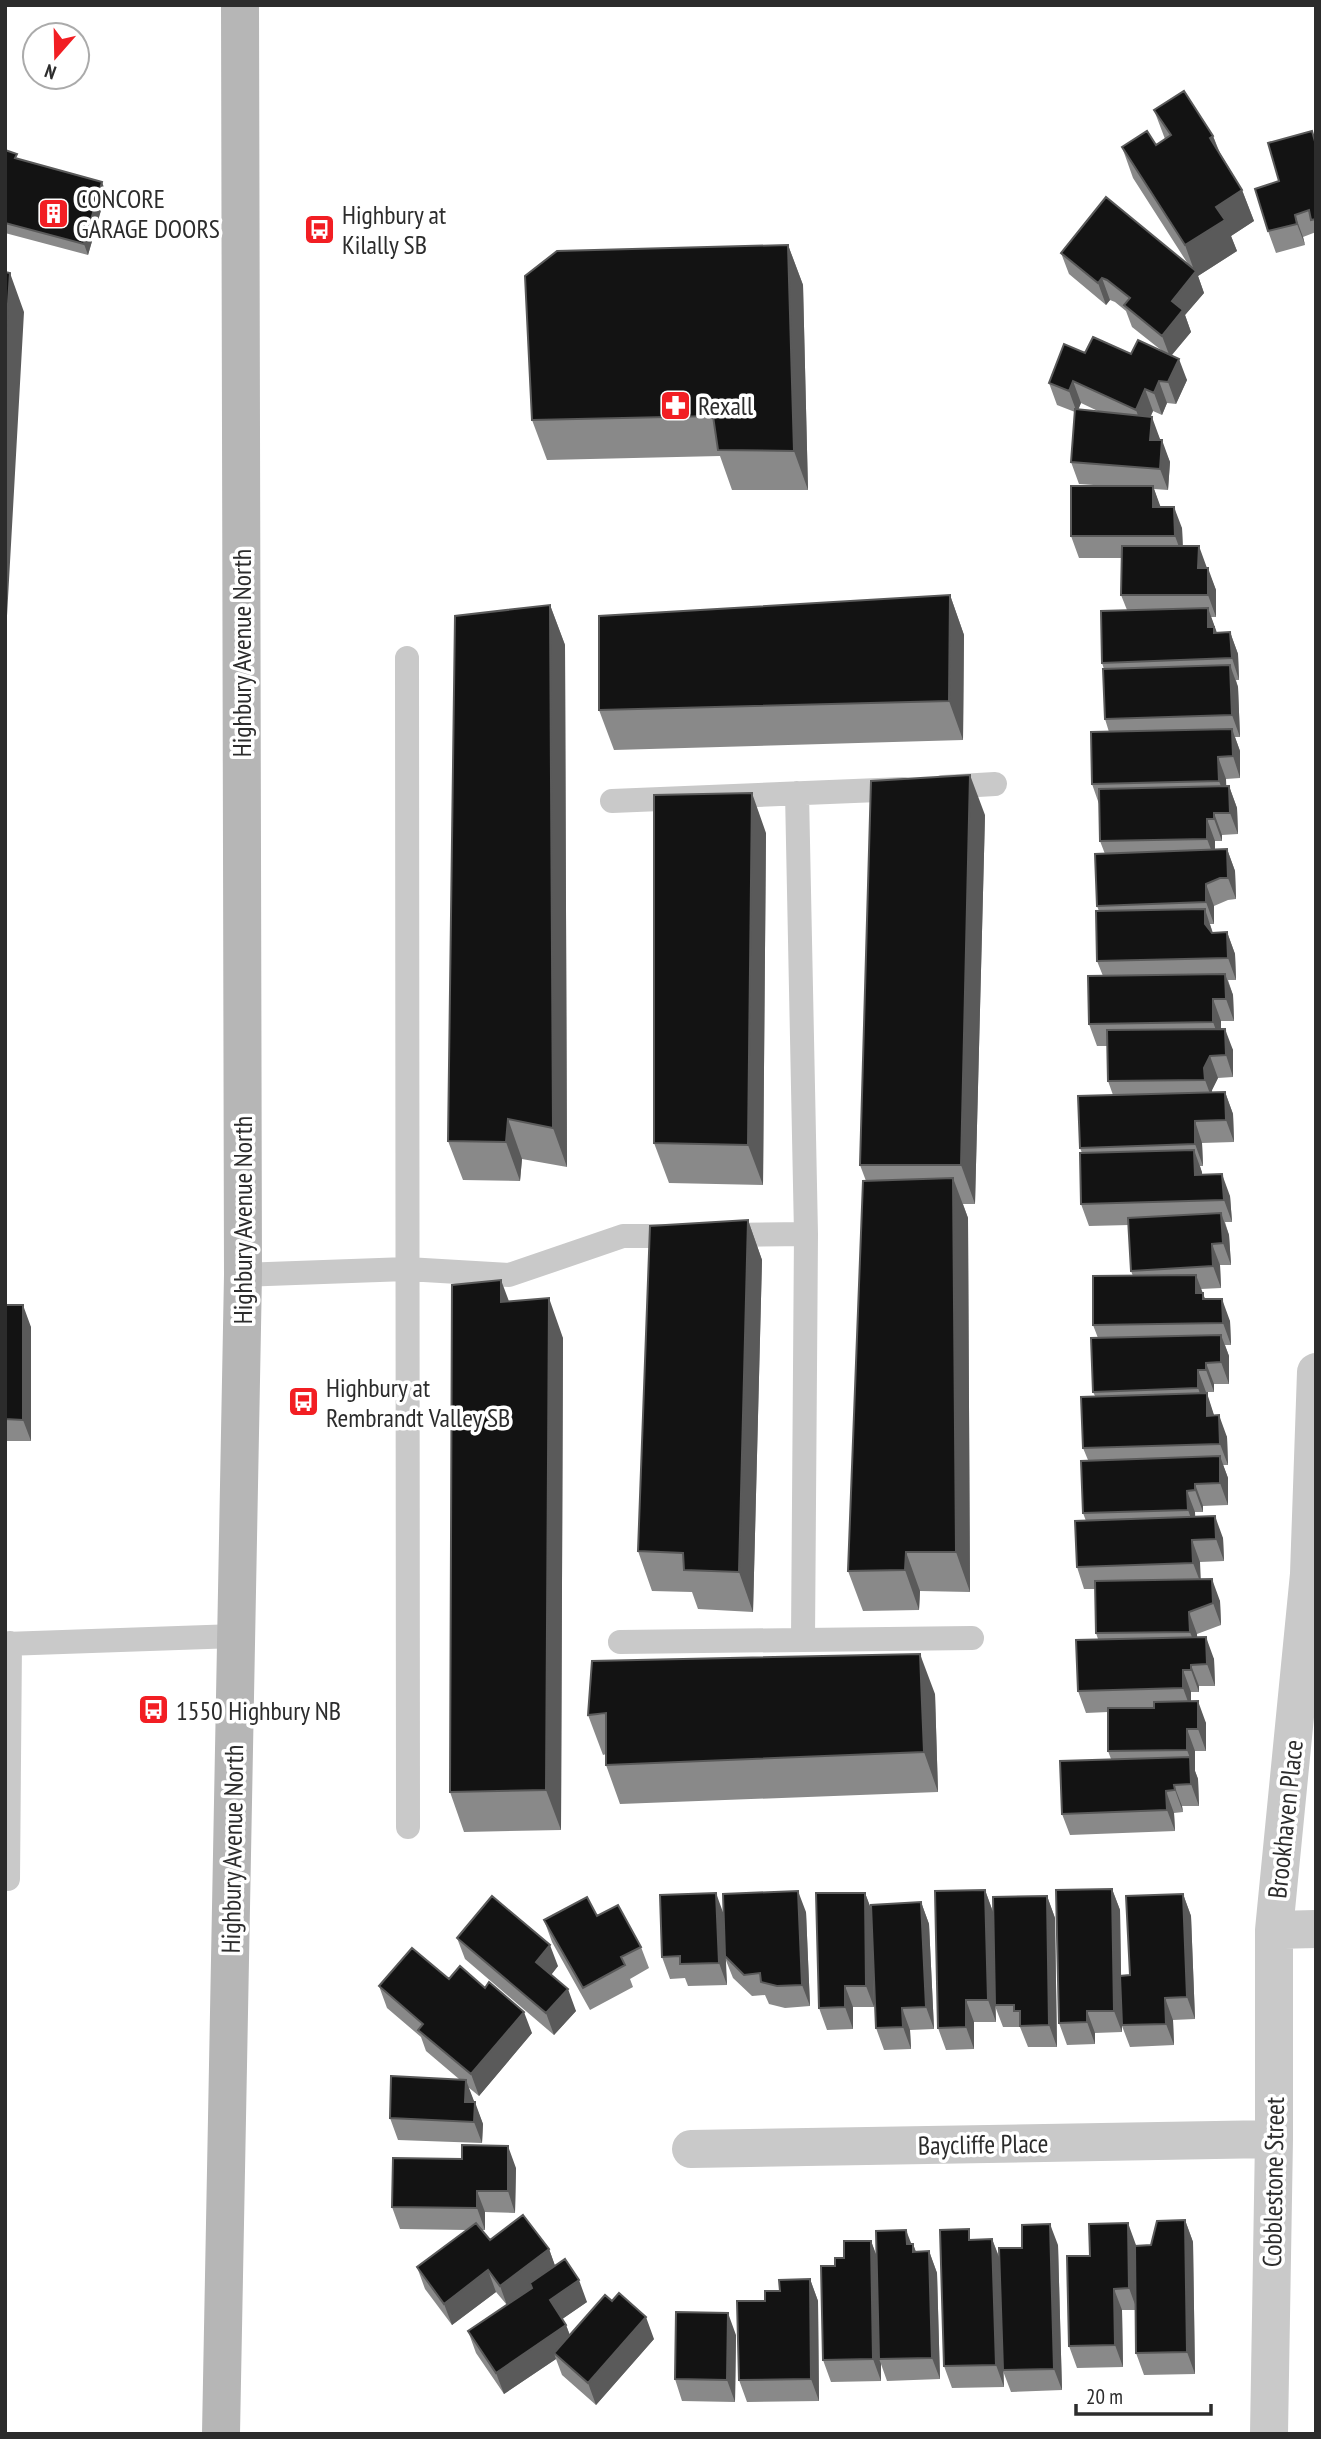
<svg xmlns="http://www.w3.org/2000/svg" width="1321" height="2439" font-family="'PT Sans Narrow',sans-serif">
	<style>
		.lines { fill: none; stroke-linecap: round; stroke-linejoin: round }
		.lane { stroke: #c9c9c9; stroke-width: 24 }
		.street { stroke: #c9c9c9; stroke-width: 38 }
		.secondary { stroke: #b6b6b6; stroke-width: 38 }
		.wall { fill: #898989; fill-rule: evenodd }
		.shaded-wall { fill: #5a5a5a }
		.building { fill: #131313; stroke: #5a5a5a; stroke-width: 2 }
		.labels { text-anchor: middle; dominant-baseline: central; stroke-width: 7; stroke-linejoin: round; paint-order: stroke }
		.poi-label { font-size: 26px; fill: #2c2c2c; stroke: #fff; text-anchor: start }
		.street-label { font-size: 26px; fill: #2c2c2c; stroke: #fff }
	</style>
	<rect width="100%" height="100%" fill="#fff"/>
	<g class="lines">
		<path class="lane" d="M407 658 408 1827
			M943 787 995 784
			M797 793 806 1234 803 1639
			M612 801 903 789
			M720 1235 806 1234
			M243 1275 407 1269 509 1275 623 1236H684
			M620 1642 972 1638
			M5 1644 236 1636
			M8 1879 10 1643"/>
		<path class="street" d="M1274 1930 1316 1929
			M691 2149 1274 2139
			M1269 2434 1274 2139V1930L1309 1574 1316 1372"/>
		<path class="secondary" d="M221 2434 243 1275 240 5"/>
	</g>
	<path class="wall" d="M1154 110 1213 136 1220 153 1242 190 1254 221 1231 236 1237 251 1198 276 1204 293 1185 315 1191 332 1172 355 1187 380 1176 404 1167 403 1162 415 1153 411 1150 417 1170 462 1168 490 1154 489 1160 507 1182 528 1183 546 1207 568 1216 590V617H1211L1216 631V633L1230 632 1238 654 1239 680H1236L1238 687 1240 737H1235L1240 751V778L1226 779V786H1229L1237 808 1238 834 1222 835V841H1215V850L1227 849 1235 871 1236 899 1228 900 1214 906V924H1210L1213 933 1227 932 1235 954 1236 980H1228L1233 995 1234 1021H1221V1029L1233 1050V1077L1218 1078 1212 1090V1093L1225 1092 1233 1114 1234 1142 1202 1143 1203 1166H1200L1202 1174 1230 1196 1232 1222H1225L1229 1235 1231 1265H1220L1221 1288 1201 1289 1205 1299 1230 1321 1231 1345H1225L1229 1356V1384H1214V1392H1206L1214 1416 1227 1437 1228 1465H1223L1228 1478V1505L1203 1506V1512H1195V1517L1223 1538 1224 1561 1200 1562V1579L1220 1601 1221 1625 1197 1634V1637L1214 1659 1215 1686H1199V1692H1191V1702L1206 1723V1751H1195V1771L1198 1779 1199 1806H1182L1183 1812 1174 1813 1175 1831 1070 1835 1062 1814 1111 1759 1108 1751V1712L1086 1713 1078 1691 1098 1639 1096 1633V1589H1084L1077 1567 1086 1521 1083 1513 1088 1460 1083 1448 1095 1396 1093 1392 1098 1338 1093 1325 1133 1276 1131 1271 1129 1225 1089 1226 1081 1204 1082 1153 1080 1148 1113 1095 1108 1081 1107 1046H1097L1089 1024 1103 976 1097 961 1099 911 1097 906 1105 854 1100 841 1099 804 1092 784 1109 732 1105 719 1104 669 1102 663 1127 610 1121 595 1122 558H1079L1071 536 1108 486 1079 484 1071 462 1075 412 1057 405 1049 383 1085 353 1131 354 1161 350 1132 327 1126 311 1115 302 1110 300 1106 305 1069 274 1061 253 1188 264 1133 178 1122 147 1156 145 1165 139ZM1081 403 1100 412 1078 409Z
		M1312 131 1316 142V232L1303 237 1305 245 1276 253 1268 231 1279 181Z
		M5 150 19 160 106 193 88 255 5 233Z
		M788 245 803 285 808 490H732L720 456 547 460 532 420Z
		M950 595 964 635 963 740 614 750 599 710Z
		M550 605 565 645 567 1167 522 1159 520 1181 463 1180 448 1141Z
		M985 815 975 1204H963L968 1218 970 1592 920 1591 919 1610 863 1611 848 1571 866 1181 860 1165Z
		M766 833 763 1185 669 1183 654 1143Z
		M748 1220 762 1260 753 1612 698 1609 692 1592 652 1591 638 1551Z
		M509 1302 563 1338 561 1830 464 1832 450 1792Z
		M5 1305 31 1327V1441H5Z
		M935 1694 938 1792 620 1804 606 1765V1754L603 1755 588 1715Z
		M1112 1889 1120 1910 1121 1976 1130 1975 1183 1894 1191 1916 1195 2019 1173 2020 1174 2045 1130 2047 1122 2026V2032L1095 2033V2044L1067 2045 1059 2023Z
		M985 1890 993 1912 1047 1896 1055 1918 1057 2047H1028L1020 2027H1003L995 2006 996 2022H974V2049L946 2050 938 2028Z
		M865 1893 872 1912 921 1902 929 1924 934 2029 910 2030 911 2049 884 2050 876 2028 873 1959 874 2007H853V2029L827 2030 819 2008Z
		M806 1912 810 2006 785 2008 769 2004 765 1995 752 1996 733 1978 725 1958 727 1985 688 1986 685 1978 670 1979 662 1957 723 1914Z
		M597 1916 641 1947 649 1968 630 1979 633 1987 590 2010 552 1942 544 1920Z
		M457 1938 558 1966 551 1975 576 2011 554 2035 465 1959Z
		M449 1979 532 2033 479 2096 468 2087 483 2124 482 2143 398 2140 390 2118 459 2079 426 2051 421 2037 387 2008 379 1986Z
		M516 2168 515 2213 485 2212V2230H481L490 2240 549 2249 555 2266 587 2302 562 2319 566 2325 570 2335 654 2339 596 2405 562 2375 556 2359 504 2394 476 2353 468 2331 507 2305 496 2292 452 2325 425 2289 417 2267 467 2230 400 2229 392 2207Z
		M1185 2220 1193 2242 1195 2374 1144 2375 1136 2353 1135 2310H1122L1123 2367 1077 2368 1069 2346 1090 2256 1136 2246 1151 2245Z
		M992 2239 1000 2259 1022 2248 1058 2245 1062 2390 1011 2392 1003 2371 1004 2387 952 2388 944 2366 973 2240Z
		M871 2241 876 2255 911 2244H913L916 2252 929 2251 937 2273 940 2379 887 2381 881 2364V2381L831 2382 823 2360 835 2266 844 2258Z
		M810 2279 818 2301 819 2401 747 2402 739 2380 765 2301 780 2291Z
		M736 2335 735 2402 682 2401 675 2379Z"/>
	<path class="shaded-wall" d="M1213 136 1225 168 1210 138Z
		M102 182 106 193 88 255 84 244Z
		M1242 190 1254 221 1231 236 1237 251 1198 276 1204 293 1185 315 1191 332 1170 357 1162 336 1172 301 1195 273 1185 245 1216 207Z
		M1295 215 1303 237 1305 245 1297 224Z
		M788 245 803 285 808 490 794 451Z
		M10 273 24 312 7 616 5 612V350Z
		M1102 278 1110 300 1106 305 1098 283Z
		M1179 359 1187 380 1176 404 1168 382Z
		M1073 381 1081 403 1077 413 1069 391Z
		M1159 381 1167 403 1162 415 1154 393Z
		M1145 389 1153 411 1144 432 1136 410Z
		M1152 417 1160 439 1158 461 1150 440Z
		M1162 440 1170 462 1168 490 1160 469Z
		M1153 486 1161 508 1153 507Z
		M1174 507 1182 528 1183 558 1175 536Z
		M1199 546 1207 568 1206 590 1198 568Z
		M1208 568 1216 590V617L1208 595Z
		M950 595 964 635 963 740 949 701Z
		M550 605 565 645 567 1167 553 1128Z
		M1208 608 1216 630 1222 649 1208 627Z
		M1230 632 1238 654 1239 680 1232 658Z
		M1230 665 1238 687 1240 737 1232 715Z
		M1232 729 1240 751V778L1233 756Z
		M1218 757 1226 779 1227 803 1219 781Z
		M970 775 985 815 975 1204 961 1165Z
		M1229 786 1237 808 1238 834 1230 813Z
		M752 793 766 833 763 1185 748 1145Z
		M1214 813 1222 835V841L1214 819Z
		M1207 819 1215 841V860L1207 839Z
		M1227 849 1235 871 1236 899 1228 878Z
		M1206 884 1214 906V924L1206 902Z
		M1205 909 1212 931 1213 946 1205 924Z
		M1227 932 1235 954 1236 980 1228 958Z
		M1225 974 1233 995 1234 1021 1226 999Z
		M1213 999 1221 1021V1044L1213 1022Z
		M1225 1029 1233 1050V1077L1226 1055Z
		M1210 1056 1218 1078 1212 1090 1213 1102 1205 1080 1204 1068Z
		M1225 1092 1233 1114 1234 1142 1226 1120Z
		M508 1119 522 1159 520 1181 506 1142Z
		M1195 1121 1202 1143 1203 1166 1195 1144Z
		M1194 1150 1202 1172 1203 1196 1195 1175Z
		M1222 1174 1230 1196 1232 1222 1224 1200Z
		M953 1178 968 1218 970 1592 956 1552Z
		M1221 1213 1229 1235 1231 1265 1223 1243Z
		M748 1220 762 1260 753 1612 739 1572Z
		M1212 1244 1220 1265 1221 1288 1213 1266Z
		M1196 1275 1211 1315 1196 1293Z
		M501 1280 516 1320 501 1302Z
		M549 1298 563 1338 561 1830 546 1790Z
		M1222 1299 1230 1321 1231 1345 1223 1323Z
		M23 1305 31 1327V1441L23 1420Z
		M1221 1335 1229 1356V1384L1221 1362Z
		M1206 1363 1214 1384V1392L1206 1370Z
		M1198 1370 1206 1392V1410L1198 1388Z
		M1207 1393 1214 1415 1215 1438 1207 1416Z
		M1219 1415 1227 1437 1228 1465 1220 1444Z
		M1220 1456 1228 1478V1505L1220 1483Z
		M1195 1484 1203 1506V1512L1195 1490Z
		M1187 1491 1195 1512 1196 1532 1188 1510Z
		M1215 1516 1223 1538 1224 1561 1216 1539Z
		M1192 1540 1200 1562 1201 1584 1193 1563Z
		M906 1552 920 1591 919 1610 905 1570Z
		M1212 1579 1220 1601 1221 1625 1213 1603Z
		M1189 1612 1197 1634 1198 1653 1190 1632Z
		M1206 1637 1214 1659 1215 1686 1207 1664Z
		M920 1654 935 1694 938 1792 924 1752Z
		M1191 1665 1199 1686V1692L1191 1670Z
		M1183 1670 1191 1692V1710L1183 1688Z
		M1198 1701 1206 1723V1751L1198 1729Z
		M1187 1729 1195 1751V1771L1198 1779 1199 1806 1191 1784 1190 1758 1187 1750Z
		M1174 1785 1182 1806 1183 1812 1175 1790Z
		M1166 1791 1174 1813 1175 1831 1167 1810Z
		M1112 1889 1120 1910 1122 2032 1114 2011Z
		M985 1890 993 1912 996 2022 988 2000Z
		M798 1891 806 1912 810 2006 802 1985Z
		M716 1893 724 1915 727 1985 719 1963Z
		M865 1893 873 1914 874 2007 866 1986Z
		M1183 1894 1191 1916 1195 2019 1187 1997Z
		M1047 1896 1055 1918 1057 2047 1049 2025Z
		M921 1902 929 1924 934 2029 926 2007Z
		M550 1945 558 1966 544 1984 536 1962Z
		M845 1986 853 2007V2029L845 2007Z
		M568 1989 576 2011 554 2035 546 2013Z
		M1165 1998 1173 2020 1174 2045 1166 2024Z
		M966 2000 974 2022V2049L966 2027Z
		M902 2008 910 2030 911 2049 903 2027Z
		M1087 2011 1095 2033V2044L1087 2022Z
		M524 2012 532 2033 479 2096 471 2074Z
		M466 2080 474 2101 473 2123 465 2102Z
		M475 2102 483 2124 482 2143 474 2122Z
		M508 2146 516 2168 515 2213 508 2191Z
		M477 2191 485 2212V2230L477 2208Z
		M1185 2220 1193 2242 1195 2374 1187 2352Z
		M1128 2223 1136 2245 1137 2310 1129 2288Z
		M1050 2224 1058 2245 1062 2390 1054 2369Z
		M906 2230 913 2248V2244L921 2266 907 2244Z
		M992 2239 1000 2260 1004 2387 996 2365Z
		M871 2241 879 2262V2359L881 2364V2381L873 2359Z
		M549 2249 557 2271 530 2283 532 2290 508 2308 500 2286Z
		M929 2251 937 2273 940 2379 932 2358Z
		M488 2270 496 2292 452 2325 444 2304Z
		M810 2279 818 2301 819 2401 811 2379Z
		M579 2280 587 2302 558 2322 550 2300Z
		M1114 2289 1122 2310 1123 2367 1115 2345Z
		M728 2313 736 2335 735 2402 727 2380Z
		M646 2317 654 2339 596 2405 588 2383Z
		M566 2325 574 2347 554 2353 556 2359 504 2394 496 2373Z"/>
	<path class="building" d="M1184 91 1213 136 1210 138 1242 190 1216 207 1225 220 1185 245 1122 147 1147 131 1156 145 1171 135 1154 110Z
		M1312 131 1316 145V219L1311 220 1309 210 1295 215 1297 224 1268 231 1255 189 1279 181 1268 143Z
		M5 150 17 154 15 158 102 182 84 244 5 223Z
		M1106 197 1196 271 1172 301 1183 310 1162 336 1124 305 1130 298 1107 280 1102 278 1098 283 1061 253Z
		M788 245 794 451 718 450 713 416 532 420 525 276 557 251Z
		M5 272 10 273 5 350Z
		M1093 337 1131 354 1138 340 1179 359 1168 382 1159 381 1154 393 1145 389 1136 410 1073 381 1069 391 1049 383 1064 344 1085 353Z
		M1075 409 1152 417 1150 440H1162L1160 469 1071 462Z
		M1071 486H1153V507H1174L1175 536H1071Z
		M1122 546H1199L1198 568H1208V595H1121Z
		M950 595 949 701 599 710V616Z
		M550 605 553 1128 508 1119 506 1142 448 1141 455 616Z
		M1208 608V627H1214V633L1230 632 1232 658 1102 663 1101 611Z
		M1230 665 1232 715 1105 719 1103 669Z
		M1232 729 1233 756 1218 757 1219 781 1092 784 1091 732Z
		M970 775 961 1165H860L871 781Z
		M1229 786 1230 813H1214V819H1207V839L1100 841 1099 789Z
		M752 793 748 1145 654 1143V795Z
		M1227 849 1228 878H1220L1206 884V902L1097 906 1095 854Z
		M1205 909V924L1212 933 1227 932 1228 958 1097 961 1096 911Z
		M1225 974 1226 999H1213V1022L1089 1024 1088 976Z
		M1225 1029 1226 1055 1210 1056 1204 1068 1205 1080 1108 1081 1107 1030Z
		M1225 1092 1226 1120 1195 1121V1144L1080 1148 1078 1096Z
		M1194 1150 1195 1175 1222 1174 1224 1200 1081 1204 1080 1153Z
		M953 1178 956 1552H906L905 1570 848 1571 863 1181Z
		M1221 1213 1223 1243 1212 1244 1213 1266 1131 1271 1128 1218Z
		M748 1220 739 1572 684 1570 683 1553 638 1551 650 1226Z
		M1196 1275V1293H1203V1299H1222L1223 1323 1093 1325V1276Z
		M501 1280V1302L549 1298 546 1790 450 1792 452 1285Z
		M5 1305H23V1420L5 1419Z
		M1221 1335V1362L1206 1363V1370H1198V1388L1093 1392 1091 1338Z
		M1207 1393V1416L1219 1415 1220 1444 1083 1448 1081 1397Z
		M1220 1456V1483L1195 1484V1490L1187 1491 1188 1510 1083 1513 1081 1461Z
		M1215 1516 1216 1539 1192 1540 1193 1563 1077 1567 1075 1521Z
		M1212 1579 1213 1603 1189 1612 1190 1632 1096 1633 1095 1581Z
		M1206 1637 1207 1664 1191 1665V1670H1183V1688L1078 1691 1076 1640Z
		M920 1654 924 1752 606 1765V1713L588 1715 592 1661Z
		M1198 1701V1729H1187V1750L1108 1751V1708H1154V1702Z
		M1190 1757 1191 1784 1174 1785 1175 1790 1166 1791 1167 1810 1062 1814 1060 1761Z
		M1112 1889 1114 2011H1087V2022L1059 2023 1056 1890Z
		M985 1890 988 2000H966V2027L938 2028 935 1891Z
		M798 1891 802 1985 777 1986 761 1982 760 1973 744 1975 725 1956 723 1894Z
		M716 1893 719 1963 680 1964V1956L662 1957 660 1895Z
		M816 1893H865L866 1986H845V2007L819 2008Z
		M1183 1894 1187 1997 1165 1998 1166 2024 1122 2025 1120 1976 1130 1975 1126 1896Z
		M492 1896 550 1945 536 1962 568 1989 546 2013 457 1938Z
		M1047 1896 1049 2025 1020 2026V2011H1014V2005H995L993 1897Z
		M587 1897 597 1916 618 1905 641 1947 621 1957 625 1965 583 1988 544 1920Z
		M921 1902 926 2007 902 2008 903 2027 876 2028 871 1905Z
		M412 1948 449 1979 460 1966 485 1988 489 1982 524 2012 471 2074 418 2030 423 2024 379 1986Z
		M391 2076 466 2080 465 2102H475L474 2122 390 2118Z
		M462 2145 508 2146V2191H477V2208L392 2207 393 2158 462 2159Z
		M523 2215 549 2249 500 2286 488 2270 444 2304 417 2267 476 2223 490 2240Z
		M1185 2220 1187 2352 1136 2353 1135 2246 1151 2245 1157 2221Z
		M1128 2223 1129 2288 1114 2289 1115 2345 1069 2346 1067 2256H1090L1089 2224Z
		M1050 2224 1054 2369 1003 2370 999 2248H1022V2225Z
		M969 2229V2240L992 2239 996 2365 944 2366 940 2230Z
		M906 2230 907 2244H913V2252L929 2251 932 2358 879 2359 876 2231Z
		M844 2241H871L873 2359 823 2360 821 2266H835V2258H844Z
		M565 2259 579 2280 550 2300 566 2325 496 2373 468 2331 532 2288 530 2283Z
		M810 2279 811 2379 739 2380 737 2301H765V2291H780L779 2280Z
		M619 2293 646 2317 588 2383 554 2353 605 2295 612 2301Z
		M676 2312 728 2313 727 2380 675 2379Z"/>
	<defs>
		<symbol id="building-square" viewBox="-11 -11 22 22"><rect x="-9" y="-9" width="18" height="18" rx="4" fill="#f21e23" stroke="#fff"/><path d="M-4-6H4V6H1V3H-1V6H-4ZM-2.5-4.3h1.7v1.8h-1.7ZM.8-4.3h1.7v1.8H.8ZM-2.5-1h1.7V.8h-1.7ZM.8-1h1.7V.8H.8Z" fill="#fff"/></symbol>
		<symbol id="bus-square" viewBox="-11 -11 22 22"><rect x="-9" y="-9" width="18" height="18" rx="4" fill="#f21e23" stroke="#fff"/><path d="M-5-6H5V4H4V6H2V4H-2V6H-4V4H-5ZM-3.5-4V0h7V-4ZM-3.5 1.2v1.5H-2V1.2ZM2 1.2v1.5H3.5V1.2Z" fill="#fff"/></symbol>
		<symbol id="pharmacy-square" viewBox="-11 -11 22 22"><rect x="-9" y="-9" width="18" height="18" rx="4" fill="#f21e23" stroke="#fff"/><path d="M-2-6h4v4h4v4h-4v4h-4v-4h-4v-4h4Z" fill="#fff"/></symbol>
	</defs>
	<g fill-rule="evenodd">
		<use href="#building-square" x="36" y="196" width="35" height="35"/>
		<use href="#bus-square" x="302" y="212" width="35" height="35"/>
		<use href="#pharmacy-square" x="658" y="388" width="35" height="35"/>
		<use href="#bus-square" x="286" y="1384" width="35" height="35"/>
		<use href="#bus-square" x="136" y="1692" width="35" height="35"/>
	</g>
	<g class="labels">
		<g class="poi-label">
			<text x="76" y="198">CONCORE<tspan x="76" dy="30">GARAGE DOORS</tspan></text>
			<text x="342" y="214">Highbury at<tspan x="342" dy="30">Kilally SB</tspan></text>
			<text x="698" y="405">Rexall</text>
			<text x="326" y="1387">Highbury at<tspan x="326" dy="30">Rembrandt Valley SB</tspan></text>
			<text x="176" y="1710">1550 Highbury NB</text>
		</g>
		<g class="street-label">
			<text transform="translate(241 653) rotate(-90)">Highbury Avenue North</text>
			<text transform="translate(242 1220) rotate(-90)">Highbury Avenue North</text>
			<text transform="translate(1285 1819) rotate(-84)">Brookhaven Place</text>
			<text transform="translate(232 1849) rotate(-89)">Highbury Avenue North</text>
			<text transform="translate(983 2144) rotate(-1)">Baycliffe Place</text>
			<text transform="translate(1273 2182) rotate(-89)">Cobblestone Street</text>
		</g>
	</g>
	<rect width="1321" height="2439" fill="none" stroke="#2c2c2c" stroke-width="14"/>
	<g transform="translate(56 56) rotate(200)"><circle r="33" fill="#ffffff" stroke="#ababab" stroke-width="2"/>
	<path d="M0-5L12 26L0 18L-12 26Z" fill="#f21e23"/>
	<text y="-10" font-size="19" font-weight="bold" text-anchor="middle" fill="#2c2c2c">N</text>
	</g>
	<path d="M1076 2404v10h135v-10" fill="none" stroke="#2c2c2c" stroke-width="3.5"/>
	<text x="1086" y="2404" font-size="21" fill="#2c2c2c" stroke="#ffffff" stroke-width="5" paint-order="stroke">20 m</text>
</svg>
